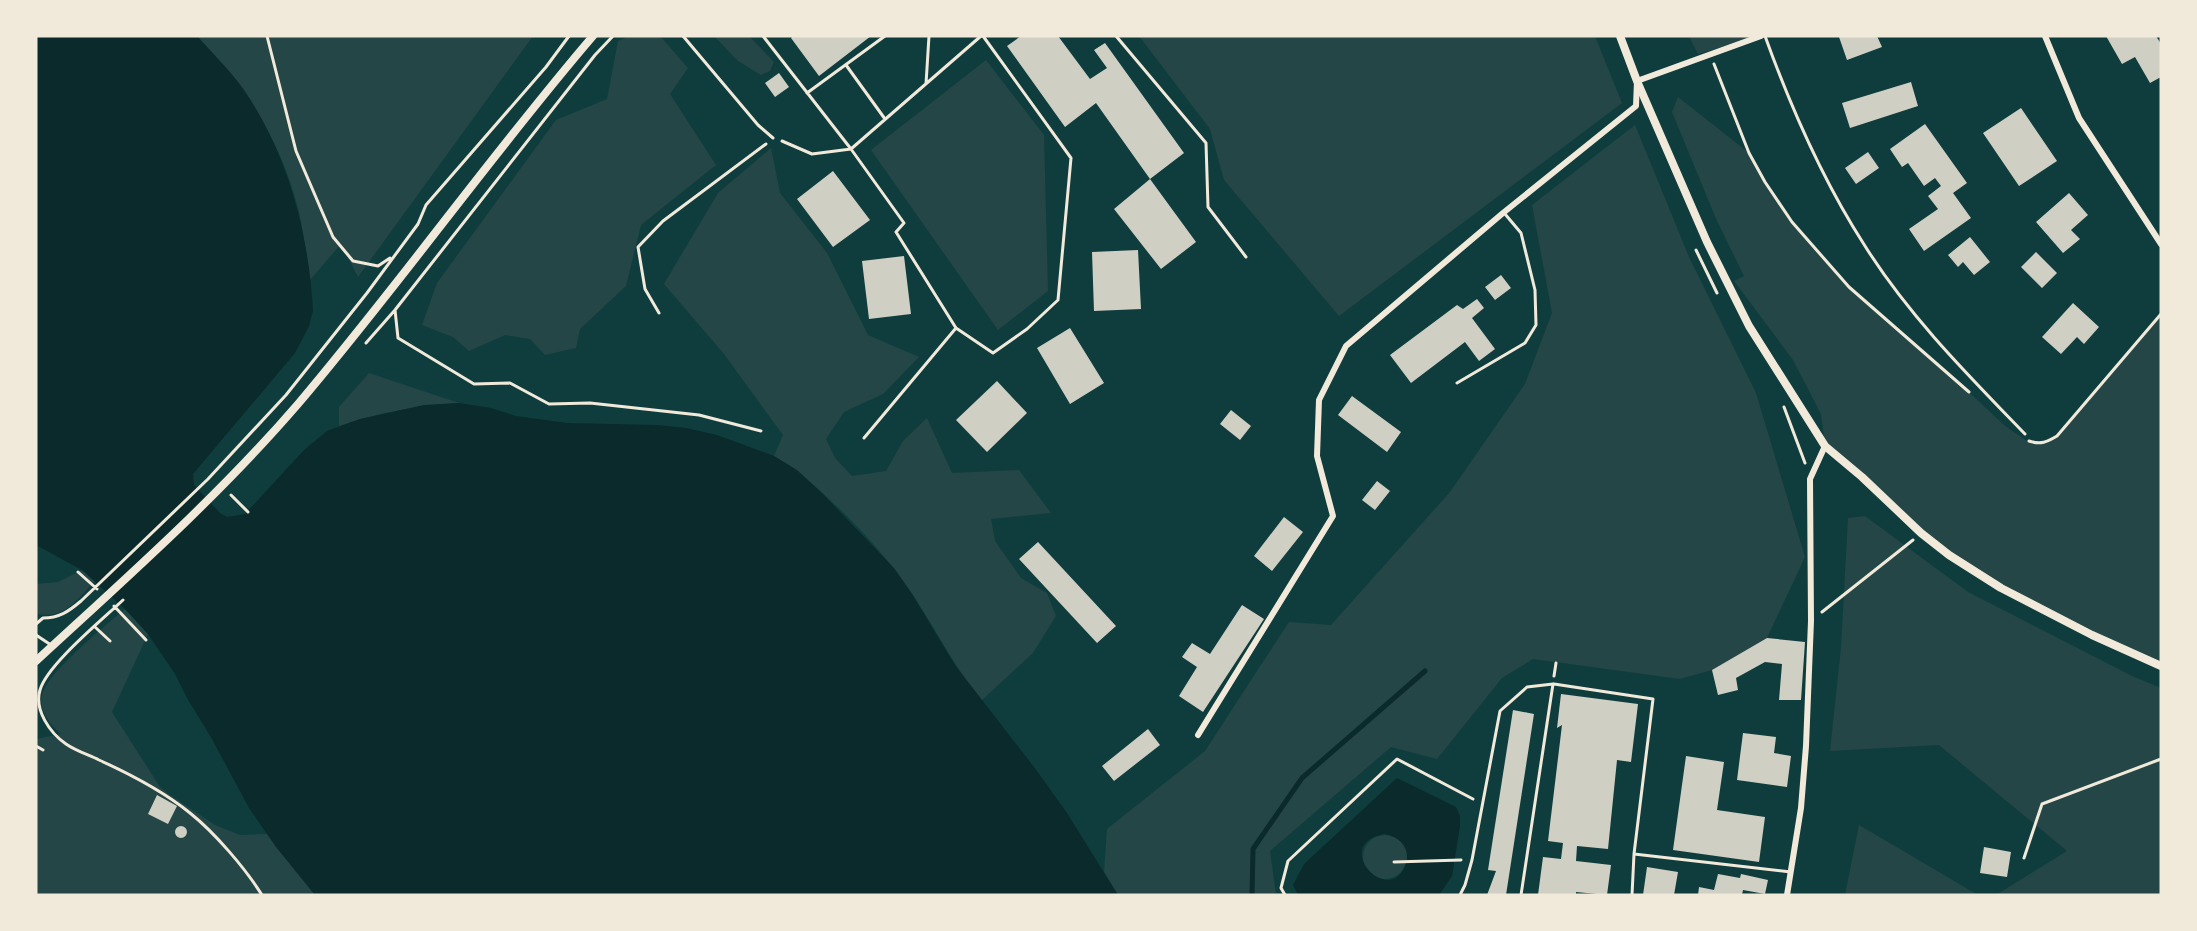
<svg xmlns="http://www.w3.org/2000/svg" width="2197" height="931" font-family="'Sofia Sans Condensed',sans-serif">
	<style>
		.green { fill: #244646 }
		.water { fill: #0a2a2b; fill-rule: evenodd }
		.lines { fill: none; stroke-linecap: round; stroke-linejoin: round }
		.stream { stroke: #0a2a2b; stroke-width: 5 }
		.building { fill: #cfcfc3 }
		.path { stroke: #f1e9da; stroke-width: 3 }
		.service { stroke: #f1e9da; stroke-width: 3 }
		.minor { stroke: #f1e9da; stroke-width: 6 }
		.tertiary { stroke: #f1e9da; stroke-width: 8 }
	</style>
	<rect width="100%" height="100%" fill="#0f3d3e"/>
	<path class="green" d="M197 36H533L358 277 341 244 310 280C306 257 304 234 299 212 282 142 245 87 197 36Z
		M629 36H660L688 68 670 94 716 165 641 225 626 286 580 329 576 348 545 355 530 339 505 335 469 351 453 337 422 325 437 283 556 120 607 99 618 41Z
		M714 36H749L774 62 770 71 761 75 738 61Z
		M1139 36H1595L1622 103 1339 316 1224 180 1210 129Z
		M1689 36H1761L1698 54Z
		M986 60 1044 135 1048 291 998 330 871 150Z
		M1678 97 1749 153 1765 182 1792 221 1849 287 1953 377 2005 426 2027 441 2038 444 2057 436 2161 314V666L2092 635 1949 555 1825 446 1821 414 1793 360 1734 281 1744 276 1717 221 1672 112Z
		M1635 125 1689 257 1756 393 1805 557 1767 638 1712 670 1680 679 1533 659 1502 678 1437 759 1391 747 1270 851 1276 895H1118L1104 872 1107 829 1205 751 1289 622 1331 625 1450 492 1525 384 1552 313 1532 205Z
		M771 148 780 193 827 253 868 335 919 357 883 394 844 412 826 439 835 458 852 476 886 471 903 441 927 418 952 473 1019 470 1051 513 991 519 995 541 1021 578 1047 593 1056 616 1033 653 981 701C954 666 935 628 911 592 878 544 823 487 774 456L783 435 724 354 664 284 718 193Z
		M369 373 459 403C417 405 379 413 339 426V407Z
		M1865 516 1968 592 2132 676 2161 688V895H1996L2067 851 1939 745 1830 751 1841 648 1848 518Z
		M82 570 95 581C76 600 66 619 37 614L36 616V584L58 582Z
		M125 609 148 634 112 712 160 787 170 795 215 825 240 835 267 834 315 895H36V739L61 734C51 725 38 711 42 695 48 672 106 625 125 609Z
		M1859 825 1978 895H1845Z
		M1363 857a22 22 0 1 1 44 0a22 22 0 1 1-44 0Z"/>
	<path class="water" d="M36 36H197C215 56 235 75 250 99 290 162 309 237 313 311L309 326 295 353 193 474 194 485 220 513 227 517 245 514 304 450 327 431 360 419 424 405 459 403 491 408 516 416 567 423 658 425 686 428 717 435 774 456 797 470 821 492 894 568 912 594 955 665 1037 771 1067 813 1118 895H315L276 847 249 808 212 739 187 698 175 674 148 634 125 609 82 570 36 545Z
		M1397 778 1456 807 1460 816V826L1452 876 1439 895H1298L1293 885 1304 864ZM1384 834C1399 836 1411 848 1406 863 1391 910 1329 845 1384 834Z"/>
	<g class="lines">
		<path class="stream" d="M1252 895 1253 849 1302 778 1425 671"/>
	</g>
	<path class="building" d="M793 36H871L819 76 791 38Z
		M1021 36H1058L1090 79 1107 68 1094 50 1105 43 1184 153 1150 179 1196 242 1161 269 1114 209 1150 179 1096 103 1065 127 1007 46Z
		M1842 36H1877L1882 47 1847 60 1839 37Z
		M2106 36H2156L2161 44V77L2150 83 2135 57 2122 64Z
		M779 73 789 87 775 97 765 83Z
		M1911 82 1918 106 1850 128 1842 103Z
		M2021 108 2057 161 2019 186 1983 133Z
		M1925 124 1967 183 1953 193 1971 218 1924 251 1909 229 1938 209 1928 196 1941 186 1935 178 1924 186 1908 163 1902 167 1890 149Z
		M1868 152 1879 168 1856 184 1845 168Z
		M833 171 870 220 833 247 797 199Z
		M2069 193 2088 215 2071 230 2080 239 2063 253 2036 222Z
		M1970 237 1990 262 1974 275 1963 262 1958 267 1948 255Z
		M1138 250 1141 309 1094 311 1092 252Z
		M2036 252 2057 273 2042 288 2021 267Z
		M904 256 911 314 869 319 862 261Z
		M1501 275 1511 288 1495 300 1485 287Z
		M1477 299 1484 308 1472 318 1495 349 1479 361 1465 342 1411 383 1390 355 1457 305 1463 309Z
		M2073 303 2099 327 2084 344 2077 337 2061 354 2042 337Z
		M1070 328 1104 383 1070 404 1037 348Z
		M997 381 1027 413 987 452 956 420Z
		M1352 396 1401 432 1387 452 1338 415Z
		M1231 410 1251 426 1240 440 1220 424Z
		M1377 481 1390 491 1375 510 1362 500Z
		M1284 517 1303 532 1272 571 1254 556Z
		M1038 542 1116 626 1097 643 1019 559Z
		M1242 605 1264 619 1203 712 1179 696 1197 667 1182 657 1192 643 1210 654Z
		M1767 638 1805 642 1801 700H1779L1782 664 1765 662 1736 678 1738 690 1718 695 1712 670Z
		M1561 694 1638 704 1631 762 1617 760 1608 849 1577 846 1576 861 1611 865 1607 895 1576 892V895H1538L1543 857 1561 859 1563 843 1548 841 1562 725 1557 728Z
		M1513 710 1534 714 1506 895H1487L1496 871 1488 870Z
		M1148 729 1160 745 1114 781 1102 766Z
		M1743 733 1776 737 1774 753 1791 756 1787 787 1737 780Z
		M1686 756 1724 762 1717 810 1765 817 1759 862 1673 850Z
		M157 795 177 806 168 824 148 814Z
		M175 832a6 6 0 1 1 12 0a6 6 0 1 1-12 0Z
		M1984 847 2011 852 2007 877 1980 873Z
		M1647 867 1678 872 1674 895H1643Z
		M1718 874 1740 878 1741 874 1768 880 1765 894 1743 890 1742 895H1698L1699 887 1714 890Z"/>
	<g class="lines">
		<path class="path" d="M267 36 296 151 333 237 353 261 378 266 390 258
			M763 36 851 149 904 223 896 232 956 328 993 353 1027 329 1058 300 1071 158 983 36
			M1714 64 1749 153 1765 182 1792 222 1849 287 1969 392
			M846 65 885 119
			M926 84 929 36
			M807 93 885 36
			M782 141 812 154 851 149 981 36
			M1696 250 1717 293
			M395 310 398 338 474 384 510 383 549 404 590 403 699 415 761 431
			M659 313 645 289 638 247 663 221 766 144
			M366 343 395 310 595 55 613 36
			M1784 407 1805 463
			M864 438 956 328
			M2029 441C2041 445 2047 442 2057 436L2161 314
			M231 495 248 512
			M78 572 97 589
			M123 600C102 620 47 665 40 690 34 710 50 733 66 744 76 751 89 755 99 760 130 774 163 791 190 813 215 833 245 868 262 895
			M114 606 146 640
			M1822 612 1913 540
			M36 624 43 618C59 618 68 612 81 601L208 479 286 395 367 293 418 224 426 205 546 67 569 36
			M95 627 110 641
			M1554 676 1556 663
			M36 746 43 750
			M1394 862 1461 860
			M1285 895 1281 888 1288 861 1397 759 1473 799"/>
		<path class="service" d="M683 36 758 125 773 138
			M1116 36 1206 143 1208 207 1246 257
			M1765 36C1791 108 1823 181 1865 246 1909 316 1968 375 2025 434
			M1457 383 1525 343 1536 325 1535 290 1521 233 1505 214
			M36 635 51 645
			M1554 684 1653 699 1634 854 1632 895
			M1634 854 1791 872
			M2024 858 2042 804 2161 759
			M1460 895 1465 885 1472 860 1500 711 1527 687 1553 684 1521 895"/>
		<path class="minor" d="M2045 36 2079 118 2161 244
			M1198 735 1333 516 1317 456 1319 400 1346 346 1503 213 1636 106 1637 81 1761 36
			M1787 895 1801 808 1806 746 1811 621 1810 479 1825 446"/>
		<path class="tertiary" d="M1620 36 1637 81 1707 242 1749 326 1825 446 1862 477 1921 533 1949 555 2001 588 2092 635 2161 666
			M36 661C126 578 218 497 298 404 400 284 491 155 593 36"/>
	</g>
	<rect width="2197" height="931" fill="none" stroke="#f1e9da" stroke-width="75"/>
</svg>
